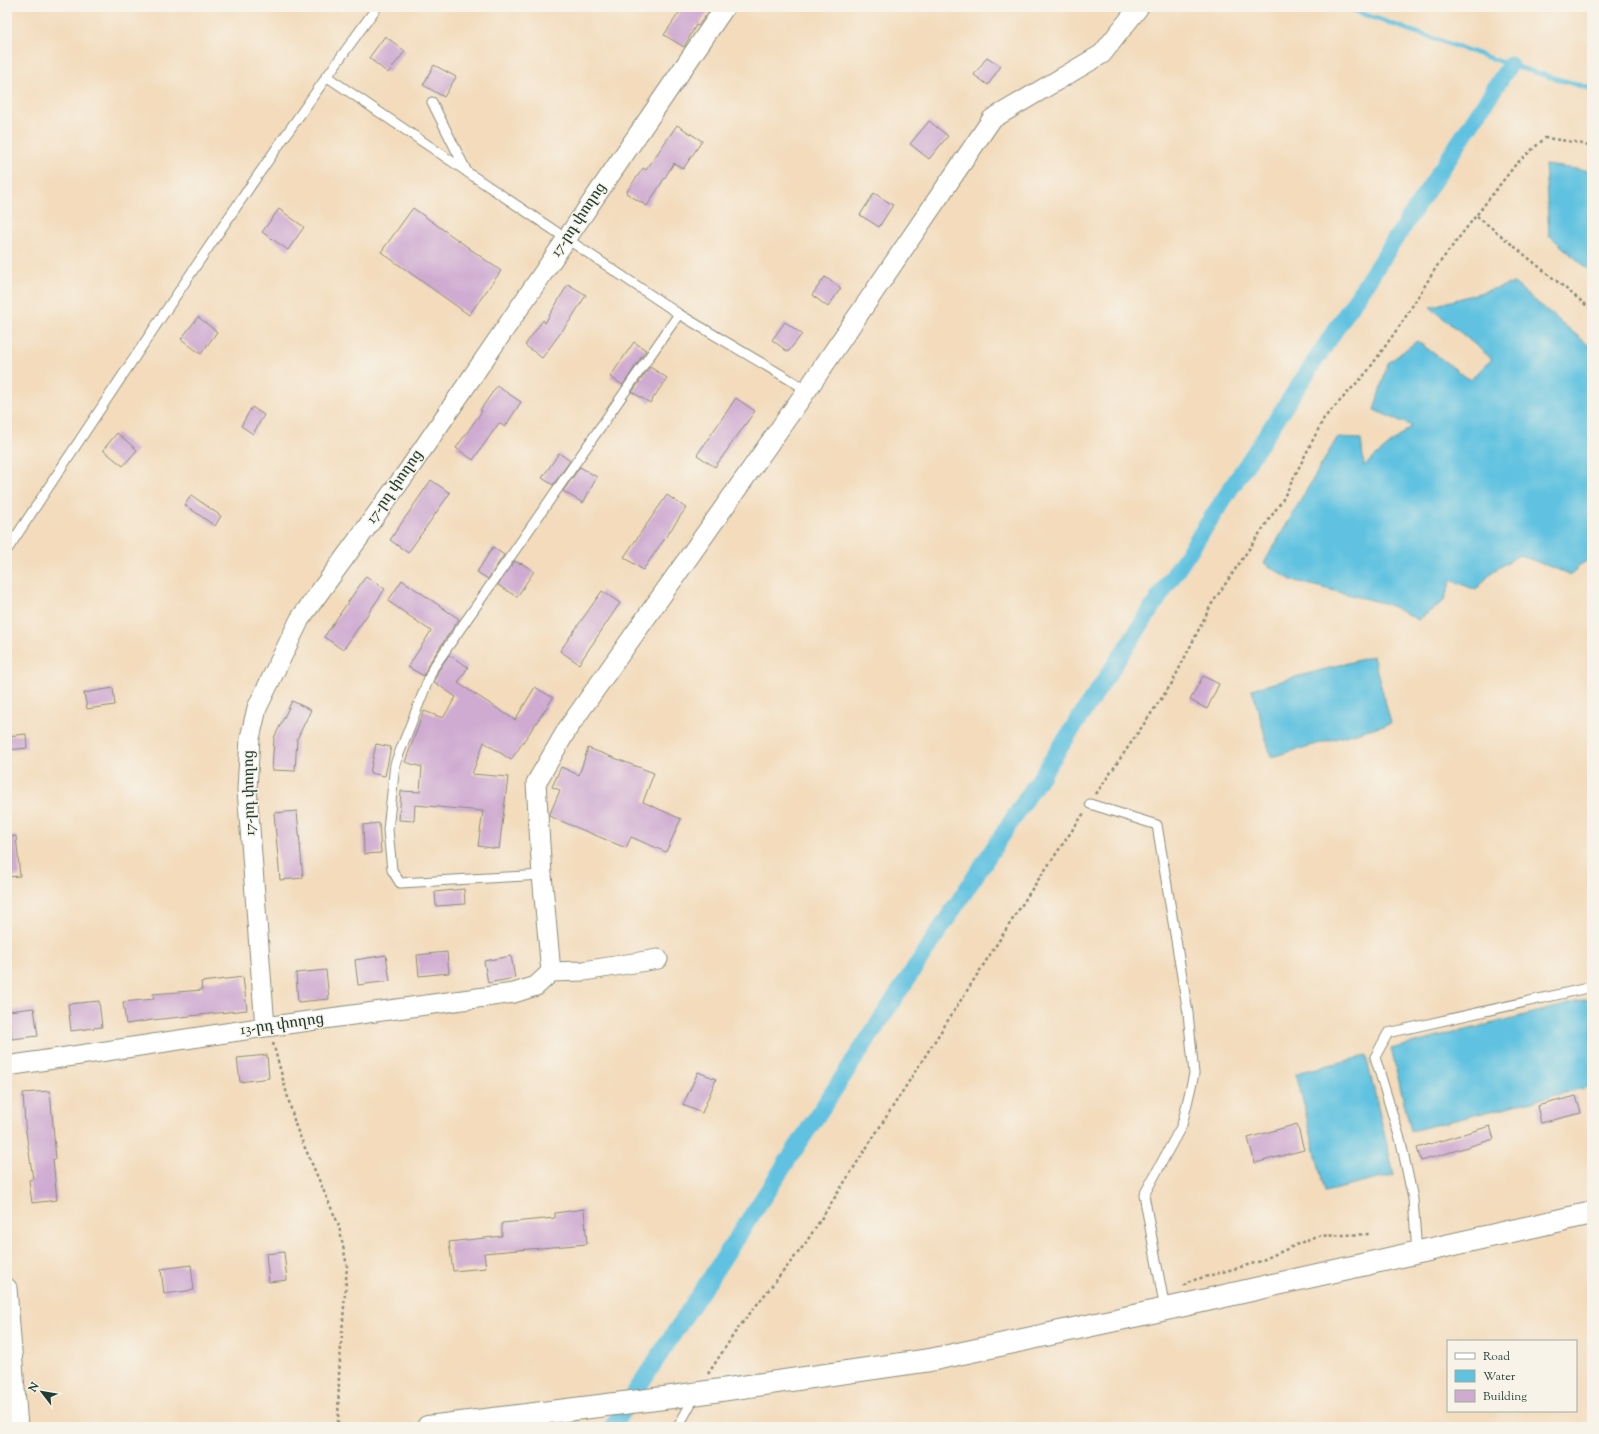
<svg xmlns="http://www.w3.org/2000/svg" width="1599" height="1434" font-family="'Sorts Mill Goudy','Noto Serif Armenian',serif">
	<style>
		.water { fill: #61c2e0; stroke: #40808a }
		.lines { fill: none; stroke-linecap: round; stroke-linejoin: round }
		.stream { stroke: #61c2e0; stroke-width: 5 }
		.canal { stroke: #61c2e0; stroke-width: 17 }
		.building { fill: #cfabd2 }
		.lane-casing { stroke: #898c78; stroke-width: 11 }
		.street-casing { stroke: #898c78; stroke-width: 21 }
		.secondary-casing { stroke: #898c78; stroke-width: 24 }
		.path { stroke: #898c78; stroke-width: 2.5; stroke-dasharray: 3 3; stroke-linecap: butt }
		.lane { stroke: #fff; stroke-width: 9 }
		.street { stroke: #fff; stroke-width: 19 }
		.secondary { stroke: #fff; stroke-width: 22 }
		.labels { text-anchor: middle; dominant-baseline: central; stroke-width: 3; stroke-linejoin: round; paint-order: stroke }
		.street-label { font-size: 15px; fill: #1f3d34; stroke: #f7f3e8 }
	</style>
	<rect width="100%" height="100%" fill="#f7f3e8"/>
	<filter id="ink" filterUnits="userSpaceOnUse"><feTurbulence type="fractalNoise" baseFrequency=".025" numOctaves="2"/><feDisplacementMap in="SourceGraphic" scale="8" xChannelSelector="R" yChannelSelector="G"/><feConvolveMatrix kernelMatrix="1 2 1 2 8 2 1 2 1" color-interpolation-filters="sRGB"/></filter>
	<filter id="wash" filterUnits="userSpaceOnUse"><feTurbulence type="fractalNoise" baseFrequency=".012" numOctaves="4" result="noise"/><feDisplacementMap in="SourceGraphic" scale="16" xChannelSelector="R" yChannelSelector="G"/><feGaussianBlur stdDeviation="0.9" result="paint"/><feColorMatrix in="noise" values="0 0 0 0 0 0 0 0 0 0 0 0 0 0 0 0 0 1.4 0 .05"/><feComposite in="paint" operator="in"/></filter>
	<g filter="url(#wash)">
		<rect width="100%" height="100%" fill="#f3dbbc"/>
		<path class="water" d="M1545 165 1592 171V273L1549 235Z
			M1514 283 1592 348V558L1578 566 1572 575 1519 555 1492 572 1476 590 1451 580 1444 601 1418 620 1387 604 1291 580 1264 563 1337 438 1361 439 1364 466 1412 426 1374 410 1388 363 1417 341 1470 380 1492 359 1430 307Z
			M1373 656 1391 723 1271 757 1252 689Z
			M1592 998V1086L1411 1131 1391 1049Z
			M1366 1056 1394 1175 1325 1192 1296 1073Z"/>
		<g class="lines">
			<path class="stream" d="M1343 7 1510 65 1592 89"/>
			<path class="canal" d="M612 1427 1510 65"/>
		</g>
		<g id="blocks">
			<path class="building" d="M683 7H712L698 26 696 25 684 47 664 35Z
				M385 36 405 51 388 73 369 58Z
				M987 57 1001 66 988 85 974 75Z
				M434 65 456 77 444 97 423 85Z
				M929 121 948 136 929 159 910 144Z
				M677 125 702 141 683 169 674 163 647 206 626 193 643 168 646 170Z
				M874 193 893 205 879 227 860 215Z
				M413 208 501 271 469 315 381 252Z
				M279 209 304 227 288 250 262 232Z
				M825 277 841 288 828 307 812 295Z
				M568 284 586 295 571 319 542 358 525 345 543 320 545 323Z
				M198 317 217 332 201 354 181 339Z
				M785 322 802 334 788 352 772 340Z
				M634 342 646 350 623 385 610 377Z
				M650 367 667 378 650 403 632 392Z
				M497 386 521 402 505 427 499 423 473 460 456 448 482 411 480 410Z
				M736 398 755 411 715 467 697 455Z
				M252 407 264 415 253 434 241 426Z
				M117 433 137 450 123 466 103 450Z
				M559 453 570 461 553 485 542 478Z
				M580 467 597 477 583 503 563 491Z
				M431 480 450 493 408 553 390 540Z
				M191 495 221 516 215 526 185 505Z
				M667 495 686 508 643 570 624 557Z
				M493 547 504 555 488 579 477 572Z
				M515 561 520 564 521 563 534 571 517 597 498 585Z
				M366 576 385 589 343 650 324 637Z
				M402 580 459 619 428 665 424 676 408 667 431 631 388 601Z
				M602 591 620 603 579 664 560 651Z
				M449 655 468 667 458 683 515 720 535 687 553 698 511 760 484 742 472 774 508 777 499 849 478 846 483 811 415 805 414 821 399 820 401 791 420 792 422 767 405 762 424 711 443 718 456 697 434 682 438 671Z
				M1203 676 1219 684 1207 709 1190 700Z
				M113 688 115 705 87 709 84 693Z
				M292 701 311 710 297 739 295 771 272 770 274 738Z
				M26 734 27 748 8 750 7 736Z
				M376 744 391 747 385 776 370 773Z
				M588 748 654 773 643 802 681 819 666 852 631 837 626 848 549 816 560 790 552 787 561 767 579 775Z
				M297 811 303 878 280 880 274 813Z
				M379 823 381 853 364 854 363 825Z
				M16 836 20 876 7 877V837Z
				M464 889 465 904 436 906 435 892Z
				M447 952 449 973 419 976 417 955Z
				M386 955 390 981 358 985 355 960Z
				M511 956 515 978 488 983 484 961Z
				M326 970 329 999 298 1002 296 973Z
				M243 977 247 1010 152 1020 126 1024 123 1002 154 999 153 994 202 990 201 982Z
				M99 1001 102 1027 71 1031 68 1004Z
				M34 1008 38 1036 12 1039 8 1011Z
				M267 1055 269 1078 240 1082 237 1058Z
				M698 1072 716 1079 702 1113 683 1105Z
				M50 1091 56 1159H53L57 1200 32 1203 29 1180 33 1179 25 1125 23 1093Z
				M1576 1096 1581 1113 1541 1123 1537 1106Z
				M1297 1124 1304 1150 1255 1163 1248 1138Z
				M1490 1126 1494 1139 1421 1161 1417 1148Z
				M584 1209 587 1244 484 1253 486 1268 453 1271 449 1242 502 1236V1223L555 1218V1213Z
				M284 1252 287 1280 269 1282 266 1254Z
				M191 1265 194 1290 164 1294 161 1269Z"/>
		</g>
	</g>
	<g filter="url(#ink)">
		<use href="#blocks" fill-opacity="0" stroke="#898c78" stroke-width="1"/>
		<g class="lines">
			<defs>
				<path id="lane" d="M326 76 466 171
					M432 102 467 172 679 314 807 390
					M7 550C128 367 248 184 377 7
					M1090 804 1157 825 1188 1013 1194 1074 1182 1125 1144 1195 1165 1309
					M542 875 400 883 392 870 388 830 395 764 433 668 679 314
					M1417 1253 1413 1199 1401 1142 1375 1057 1388 1033 1592 987
					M678 1427 695 1396"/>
				<path id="street" d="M551 972 542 875 536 783 568 728 807 390 992 119 1102 54 1139 7
					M551 972 584 971 658 959
					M265 1027 247 789 250 738 257 708 300 619 407 472 725 7
					M7 1066 265 1027 514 993 536 986 551 972
					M7 1288 18 1427"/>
				<path id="secondary" d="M428 1427 672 1397 930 1360 1180 1306 1592 1213"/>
			</defs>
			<use href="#lane" class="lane-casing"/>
			<use href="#street" class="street-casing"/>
			<use href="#secondary" class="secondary-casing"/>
			<path class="path" d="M1477 216 1592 310
				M1096 794 1172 683 1211 605 1283 499 1324 418 1367 372 1403 321 1437 266 1516 164 1545 138 1575 142 1592 147
				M273 1043 296 1127 339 1226 347 1266 339 1374 338 1427
				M1184 1286 1187 1282 1258 1262 1316 1236 1371 1234
				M708 1374 736 1331 805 1244 1032 889 1084 813"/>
			<use href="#lane" class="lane"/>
			<use href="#street" class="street"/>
			<use href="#secondary" class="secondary"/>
		</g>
	</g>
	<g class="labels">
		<g class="street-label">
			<text transform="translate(579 220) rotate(-56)">17-րդ փողոց</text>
			<text transform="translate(395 487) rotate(-55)">17-րդ փողոց</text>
			<text transform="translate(250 793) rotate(-91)">17-րդ փողոց</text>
			<text transform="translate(282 1025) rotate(-8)">13-րդ փողոց</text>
		</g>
	</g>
	<rect width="1599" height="1434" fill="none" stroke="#f7f3e8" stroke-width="24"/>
	<rect x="1447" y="1340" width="130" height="72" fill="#f7f3e8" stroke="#a1aaa0"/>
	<rect x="1455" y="1353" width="20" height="6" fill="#ffffff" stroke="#a1aaa0"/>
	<text x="1483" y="1360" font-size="12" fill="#1f3d34">Road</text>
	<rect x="1455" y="1370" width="20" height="12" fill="#61c2e0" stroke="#a1aaa0"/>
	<text x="1483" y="1380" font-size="12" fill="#1f3d34">Water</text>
	<rect x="1455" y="1390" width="20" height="12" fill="#cfabd2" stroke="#a1aaa0"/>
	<text x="1483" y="1400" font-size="12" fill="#1f3d34">Building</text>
	<g transform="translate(42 1392) rotate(301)" stroke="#f7f3e8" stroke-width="3" paint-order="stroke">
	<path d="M0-3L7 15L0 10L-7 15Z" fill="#1f3d34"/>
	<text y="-6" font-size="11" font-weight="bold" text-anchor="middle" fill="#1f3d34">N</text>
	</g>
</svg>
